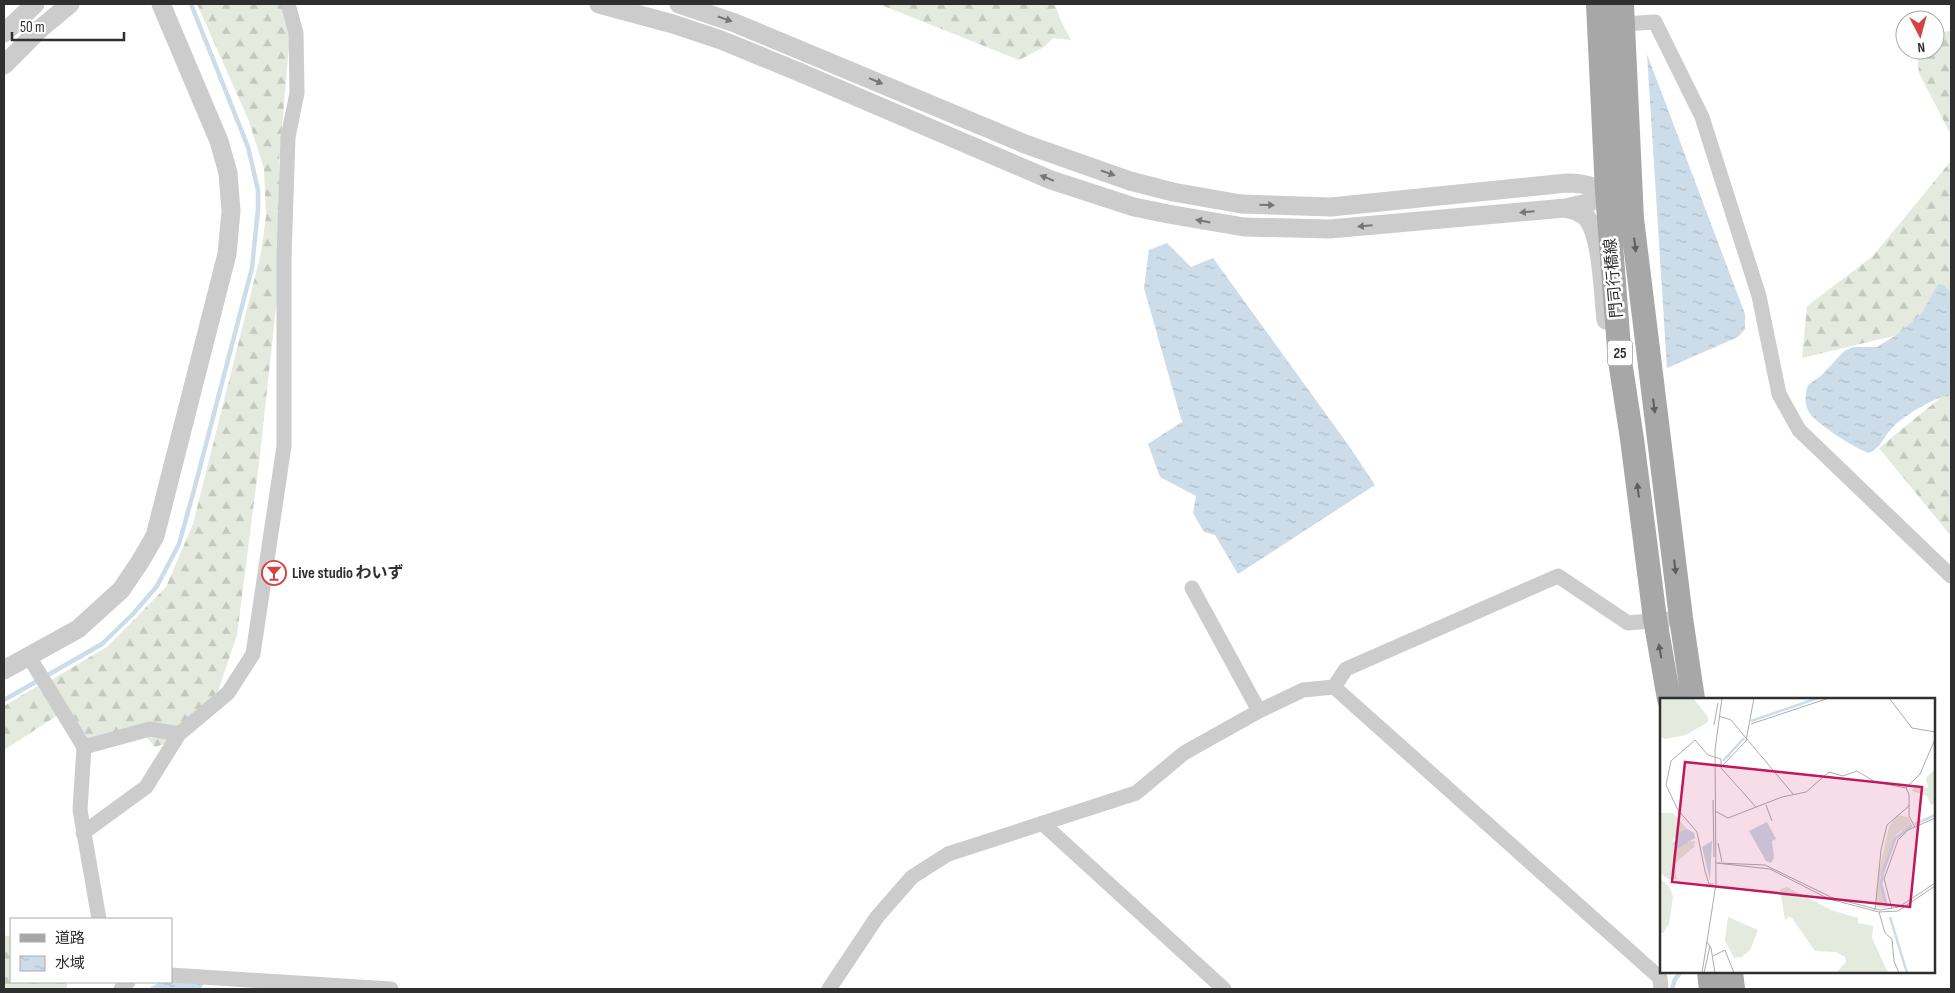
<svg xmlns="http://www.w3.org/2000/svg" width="1955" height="993" font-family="'Sofia Sans Condensed','Noto Sans JP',sans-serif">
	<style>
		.forest { fill: url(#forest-firs) }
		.water { fill: url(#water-ripples) }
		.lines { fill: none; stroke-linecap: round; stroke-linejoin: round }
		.stream { stroke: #ccdce8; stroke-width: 4.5 }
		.minor { stroke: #ccc; stroke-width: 15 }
		.tertiary { stroke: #ccc; stroke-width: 19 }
		.primary { stroke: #a7a7a7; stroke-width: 24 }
		.oneway { fill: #767676 }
		.oneway2 { fill: #5f5f5f }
		.labels { text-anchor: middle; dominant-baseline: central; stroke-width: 5; stroke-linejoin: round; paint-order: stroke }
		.shield { fill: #fff; stroke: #6d6d6d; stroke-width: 1 }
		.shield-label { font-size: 15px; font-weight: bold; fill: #2f2f2f }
		.street-label { font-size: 16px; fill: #2f2f2f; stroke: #fff }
		.poi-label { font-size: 16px; font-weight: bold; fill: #2f2f2f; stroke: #fff; text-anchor: start }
		.inset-river { fill: none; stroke: #ccdce8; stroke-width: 2.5 }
		.inset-road { fill: none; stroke: #acacac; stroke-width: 1 }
		.view { fill: #c2185b; fill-opacity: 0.15; stroke: #c2185b; stroke-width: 2.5 }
		.inset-edge { fill: none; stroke: #2f2f2f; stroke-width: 2.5 }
	</style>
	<defs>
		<pattern id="forest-firs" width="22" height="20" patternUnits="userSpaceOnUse" patternTransform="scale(1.25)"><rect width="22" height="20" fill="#e4eade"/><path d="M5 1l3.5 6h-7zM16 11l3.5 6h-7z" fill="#c4c9bf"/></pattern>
		<pattern id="water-ripples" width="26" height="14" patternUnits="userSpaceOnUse" patternTransform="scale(1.25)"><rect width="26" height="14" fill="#ccdce8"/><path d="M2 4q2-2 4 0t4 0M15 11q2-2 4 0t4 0" fill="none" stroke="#b0bdc7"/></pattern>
	</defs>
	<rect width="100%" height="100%" fill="#fff"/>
	<path class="forest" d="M197 4H281L290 34 279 162 280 270 260 455 237 635 218 691 179 739 155 747 138 727 88 739 51 680 107 647 166 587 193 524 261 253 266 216 264 169 249 121Z
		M879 4H1055L1060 19 1071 40 1053 38 1044 47 1019 60Z
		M1951 31V135L1919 73 1917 50H1935V33Z
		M1951 161V322L1802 358 1807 306 1873 256Z
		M1951 389V536L1879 448Z
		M38 686 58 715 4 750V706Z
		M4 935 11 937V982H68L66 989H4Z"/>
	<path class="water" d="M1647 54 1745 314V329L1738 337 1667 368Z
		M1167 243 1191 267 1213 258 1349 446 1375 485 1238 574 1215 535 1204 532 1193 513 1196 496 1160 477 1148 444 1182 422 1144 288 1149 250Z
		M1938 284 1944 285 1951 293V394C1936 397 1904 415 1893 427 1882 438 1884 445 1869 453 1856 449 1815 423 1809 412 1804 403 1805 394 1808 385L1822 375 1844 351 1853 347H1877L1901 332 1922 313Z
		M160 982H204L201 989H148Z"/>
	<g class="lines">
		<path class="stream" d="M4 700 102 644 133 614 157 586 179 544 194 490 252 268 258 209V190L248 147 191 4
			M1672 989 1675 979 1681 972"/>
		<path class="minor" d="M1622 24 1655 22 1702 117 1759 296 1779 394 1799 430 1951 576
			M1192 588 1259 711
			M28 655 84 747 80 810 99 919
			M1334 687 1346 669 1558 576 1628 623 1681 618
			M84 747 150 729 179 734
			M1042 823 1224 989
			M83 833 146 787 179 734 228 693 253 654 284 446V258L288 137 297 93 296 33 288 4
			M171 975 391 989
			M121 989 128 982
			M829 989 877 917 912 877 948 854 1136 793 1184 753 1259 711 1303 690 1334 687 1660 978 1661 989"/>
		<path class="tertiary" d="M599 4 673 24 721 40 799 72 1051 180 1134 207 1168 214 1244 227 1330 229 1565 208 1588 203 1607 192
			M679 4 735 23 1025 144 1130 181 1173 192 1241 204 1331 207 1567 183C1585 183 1600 187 1614 198
			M4 33 35 4
			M4 65 40 29 70 4
			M1565 208C1573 210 1580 211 1586 217 1602 234 1603 295 1606 320
			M4 670 78 629 121 590 140 562 155 536 227 254 231 211 228 173 219 141 161 4"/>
		<path class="primary" d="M1598 4 1607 192 1620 361 1632 439 1655 619 1669 699
			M1622 4 1632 219 1681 618 1693 699
			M1709 972 1711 989
			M1731 972 1733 989"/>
	</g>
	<defs><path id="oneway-solid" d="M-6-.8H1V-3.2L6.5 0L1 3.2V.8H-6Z" transform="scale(1.25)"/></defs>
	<g class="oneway">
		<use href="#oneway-solid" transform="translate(725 19) rotate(19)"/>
		<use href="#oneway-solid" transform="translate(876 81) rotate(23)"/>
		<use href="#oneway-solid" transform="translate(1108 173) rotate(19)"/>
		<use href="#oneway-solid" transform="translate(1047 178) rotate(-158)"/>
		<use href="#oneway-solid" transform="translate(1267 205) rotate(2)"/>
		<use href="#oneway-solid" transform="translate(1527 212) rotate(175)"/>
		<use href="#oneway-solid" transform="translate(1203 221) rotate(-169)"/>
		<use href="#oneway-solid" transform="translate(1365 226) rotate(175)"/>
	</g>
	<g class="oneway2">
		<use href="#oneway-solid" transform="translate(1635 245) rotate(83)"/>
		<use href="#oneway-solid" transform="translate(1654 406) rotate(83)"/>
		<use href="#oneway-solid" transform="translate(1638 490) rotate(-97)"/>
		<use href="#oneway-solid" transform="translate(1675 567) rotate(83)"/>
		<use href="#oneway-solid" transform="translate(1660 651) rotate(-100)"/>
	</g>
	<defs>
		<symbol id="bar-ring" viewBox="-11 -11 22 22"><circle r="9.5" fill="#fff" stroke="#d44244" stroke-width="1.5"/><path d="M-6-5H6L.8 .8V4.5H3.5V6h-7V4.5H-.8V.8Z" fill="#d44244"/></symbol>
	</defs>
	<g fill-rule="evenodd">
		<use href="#bar-ring" x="260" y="559" width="28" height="28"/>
	</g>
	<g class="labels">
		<rect class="shield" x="1607.5" y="340.5" width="25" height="25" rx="4"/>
		<g class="shield-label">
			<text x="1620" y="353">25</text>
		</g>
		<g class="street-label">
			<text transform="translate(1614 278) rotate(-95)">門司行橋線</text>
		</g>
		<g class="poi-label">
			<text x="292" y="573">Live studio わいず</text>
		</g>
	</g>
	<g transform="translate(1660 698)">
		<rect width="275" height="275" fill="#fff"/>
		<path d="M0 0H33L48 19V24L26 37 6 41 0 39ZM275 71V105L271 107 267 98 252 93 255 87 268 90 266 80ZM0 115H13L27 131 14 140 12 146 35 143 34 149 14 166 17 181H8L0 175ZM237 117 248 119 252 126 237 136 233 143 220 180 227 210H219L216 208 219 173 229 129ZM0 181 9 188 13 198 9 226 3 235H0ZM127 189 171 212 198 220V225L213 228 212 240 228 275H176L186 264 185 259 176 254 155 253 132 220 128 219 125 222 120 191ZM68 219 98 232 90 252 82 259 74 260 65 243Z" fill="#e4eade"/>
		<path d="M107 124 116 141 112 143 114 160 111 165 106 163 89 133ZM27 131 34 135 35 140 18 150 11 146 16 142 15 137ZM52 143 50 182 42 149Z" fill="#ccdce8"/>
		<path class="inset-river" d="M91 23 158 0M63 63 84 40M255 126 275 117M227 209 221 186 223 174 235 141 252 127M230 219 247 275"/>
		<path class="inset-road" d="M229 0 252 30 275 34M59 18 71 22 133 96M91 26 169 0M54 27 58 5M61 69 86 43 94 0M246 90 260 76 275 41M53 102 54 159M106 107 112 123M55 113 68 120 122 99 146 94 169 74 183 78 197 73 215 84 246 90 249 96V118L255 129M58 145 62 164M56 165 110 171 169 201 219 214 238 213 275 188M58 165 105 167 173 200 220 212 239 209 275 185M53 186H49L45 173 37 134 18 112 6 87 11 63 35 42 48 57 61 61V70L96 109M232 211 224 181 238 142 248 132 275 120M215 212 221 152 227 127 250 107M219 214 225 235 232 241 234 263 239 275M47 244 51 250 55 275M53 258 65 252 74 275M42 275 56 186 55 52 62 0M44 275 50 248"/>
		<path class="view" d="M25 64 262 89 250 209 12 184Z"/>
		<rect width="275" height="275" class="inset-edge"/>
	</g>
	<rect width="1955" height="993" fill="none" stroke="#2f2f2f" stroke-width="10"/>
	<rect x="10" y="918" width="162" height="65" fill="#ffffff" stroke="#acacac"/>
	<rect x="20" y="934" width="25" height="8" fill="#a7a7a7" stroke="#acacac"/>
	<text x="55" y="943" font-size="15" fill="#2f2f2f">道路</text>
	<rect x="20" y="956" width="25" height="15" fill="url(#water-ripples)" stroke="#acacac"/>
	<text x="55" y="968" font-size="15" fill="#2f2f2f">水域</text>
	<g transform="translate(1920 35) rotate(174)"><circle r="24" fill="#ffffff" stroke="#acacac"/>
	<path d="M0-4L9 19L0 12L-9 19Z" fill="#d44244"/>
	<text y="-8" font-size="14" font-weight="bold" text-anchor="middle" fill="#2f2f2f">N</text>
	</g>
	<path d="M12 32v8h112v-8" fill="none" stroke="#2f2f2f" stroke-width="2.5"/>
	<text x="20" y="32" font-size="15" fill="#2f2f2f" stroke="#ffffff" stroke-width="4" paint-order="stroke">50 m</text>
</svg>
